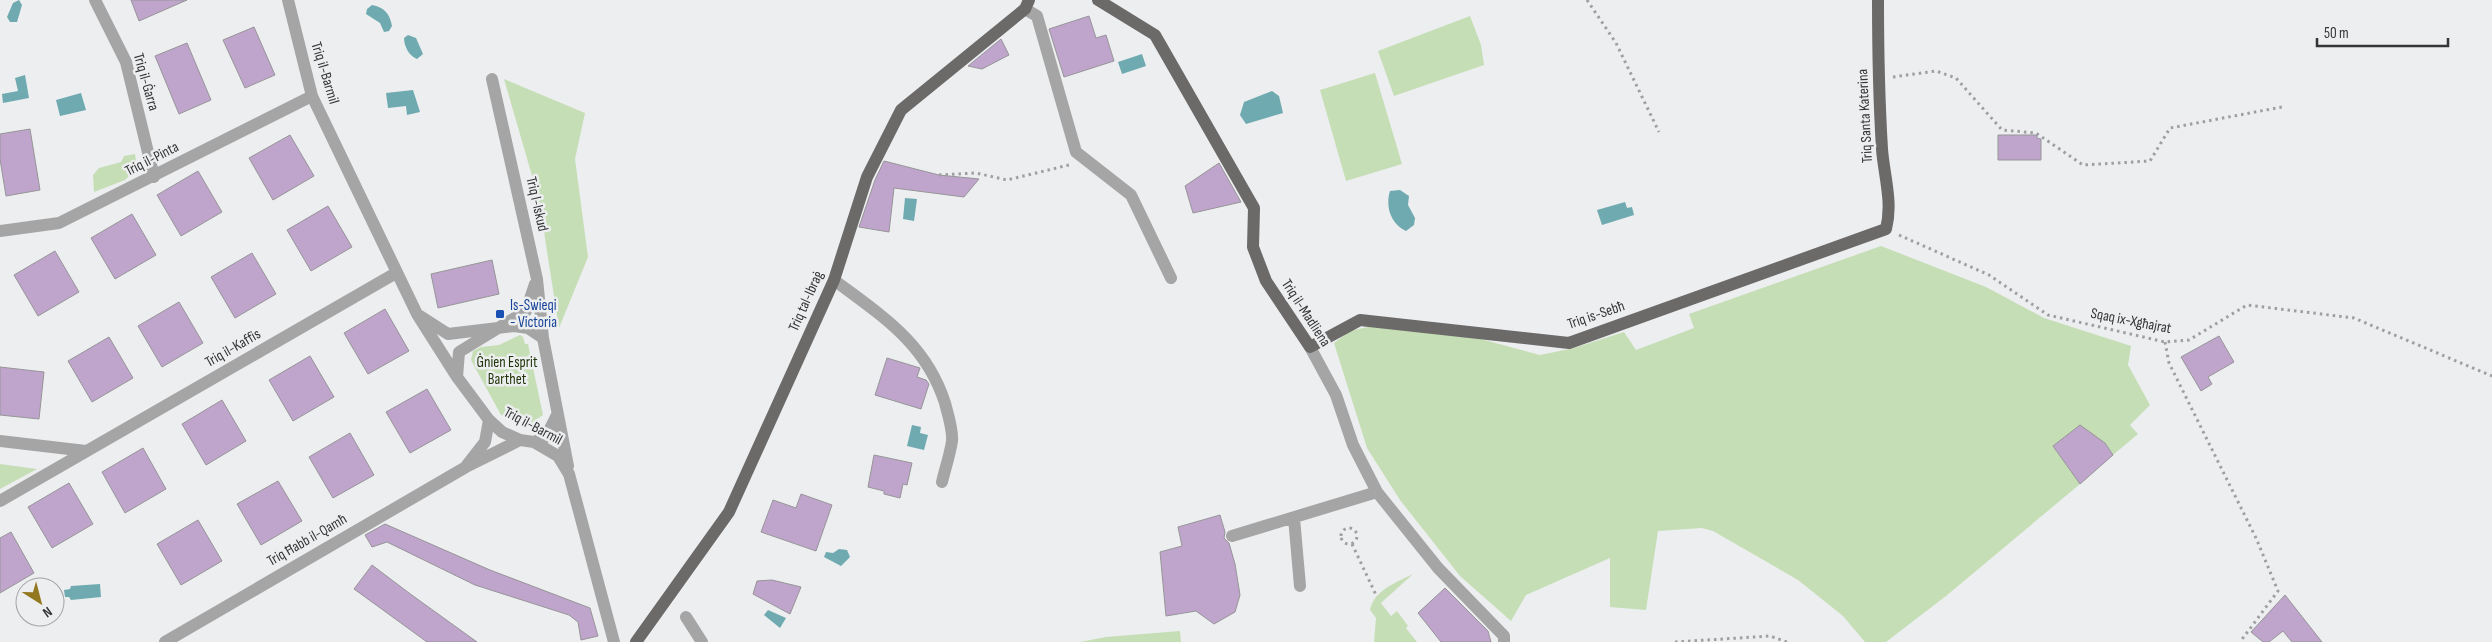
<svg xmlns="http://www.w3.org/2000/svg" width="2492" height="642" font-family="'Sofia Sans Condensed',sans-serif">
	<style>
		.green { fill: #c6deb5 }
		.water { fill: #6faab0 }
		.building { fill: #bfa5cc; stroke: #979598 }
		.lines { fill: none; stroke-linecap: round; stroke-linejoin: round }
		.path { stroke: #9e9fa1; stroke-width: 3; stroke-dasharray: 2.5 4; stroke-linecap: butt }
		.minor { stroke: #a6a5a5; stroke-width: 12 }
		.major { stroke: #6c6969; stroke-width: 12 }
		.transit-dot { fill: #1a4fb4; stroke: #eceef0; stroke-width: 2 }
		.labels { text-anchor: middle; dominant-baseline: central; stroke-width: 5; stroke-linejoin: round; paint-order: stroke }
		.street-label { font-size: 15px; fill: #353536; stroke: #eceef0 }
		.transit-label { font-size: 15px; fill: #164399; stroke: #eceef0; text-anchor: start }
		.park-label { font-size: 15px; fill: #20360a; stroke: #eceef0 }
	</style>
	<rect width="100%" height="100%" fill="#eceef0"/>
	<path class="green" d="M1470 16 1481 45 1484 65 1394 96 1378 51Z
		M1375 73 1402 164 1346 181 1320 90Z
		M504 79 585 113 575 159 588 257 559 328 539 200Z
		M135 154 137 168 125 180 94 192 93 175 99 168 121 162 124 156Z
		M1881 246 1986 287 2044 318 2131 346 2128 365 2150 405 2130 425 2138 434 2113 455 2106 445 2053 446 2080 484 1946 596 1886 642H1865L1843 616 1798 580 1713 531 1702 528 1658 531 1646 610 1610 607V558L1526 595 1511 621 1460 576 1400 500 1367 448 1334 343 1350 331 1372 326 1477 338 1540 355 1574 348 1624 332 1636 350 1694 328 1689 314Z
		M520 335 523 337 525 344H528L543 415 531 423 501 415 471 360 473 351 481 347 499 345Z
		M0 464 37 469 0 489Z
		M1413 574 1381 603 1391 616 1397 611 1408 626 1406 628 1417 642H1374L1376 618 1370 610C1374 590 1397 582 1413 574Z
		M1180 631 1181 642H1080L1106 637Z"/>
	<path class="water" d="M19 0 22 5 17 22H10L7 17 13 3Z
		M372 5C384 7 390 14 392 26L389 31 384 32 380 23 366 14 367 9Z
		M408 35 416 38 423 54 417 59C409 56 404 46 404 38Z
		M1142 54 1146 66 1122 74 1118 62Z
		M25 75 29 98 3 103 2 94 18 91 15 78Z
		M413 90 420 112 407 115 406 106 388 108 386 93Z
		M1272 91 1279 96 1283 113 1246 124 1240 115 1244 102Z
		M81 93 86 110 60 116 56 100Z
		M1400 190 1409 196 1408 205 1415 218 1414 225 1406 231C1391 224 1385 207 1390 191Z
		M905 198 917 199 914 221 903 219Z
		M1625 202 1627 208 1632 207 1634 215 1602 225 1597 210Z
		M912 425 921 427 920 433 928 435 924 450 907 446Z
		M839 549 847 550 850 557 841 566 824 557 826 552 833 553Z
		M100 584 101 597 71 600 69 597H65L64 590 70 589 71 586Z
		M768 610 786 618 780 628 764 615Z"/>
	<path class="building" d="M131 0H187L139 21Z
		M1089 16 1096 38 1106 35 1114 61 1064 77 1049 29Z
		M254 27 275 75 245 88 223 40Z
		M1001 39 1009 55 982 69 968 66Z
		M187 43 211 100 179 114 155 56Z
		M30 129 40 190 6 196 0 159V134Z
		M290 135 314 176 273 200 249 158Z
		M1998 135H2037V138L2041 139V160H1998Z
		M884 161 939 175 979 179 964 197 894 188 889 232 859 227 875 180Z
		M1219 163 1241 202 1193 213 1185 186Z
		M198 171 222 212 181 236 157 195Z
		M328 206 352 247 311 271 287 230Z
		M132 214 156 255 115 279 91 238Z
		M55 251 79 292 38 316 14 275Z
		M252 253 276 294 235 318 211 277Z
		M492 260 499 294 438 308 431 274Z
		M179 302 203 343 162 367 138 326Z
		M385 309 409 351 368 374 344 333Z
		M2219 336 2234 362 2208 377 2212 384 2201 391 2181 357Z
		M109 337 133 378 92 402 68 361Z
		M310 356 334 397 293 421 269 380Z
		M887 358 920 368 917 377 926 380 929 384 921 409 875 395Z
		M0 367 44 372 39 419 0 415Z
		M427 389 451 430 410 453 386 412Z
		M222 400 246 441 206 465 182 424Z
		M2080 425 2105 443 2113 455 2080 484 2053 446Z
		M350 433 374 475 333 498 309 457Z
		M143 448 166 489 125 513 102 472Z
		M874 455 912 463 907 485 903 484 900 498 884 494V491L868 487Z
		M278 481 302 521 261 545 237 504Z
		M69 483 93 524 52 548 28 507Z
		M801 494 832 505 816 551 761 532 773 500 796 508Z
		M1220 515 1225 532 1224 538 1229 543 1235 564 1240 595 1235 612 1214 624 1196 611 1166 616 1160 552 1182 546 1178 527Z
		M198 520 222 561 181 585 157 544Z
		M385 524 490 570 590 608 598 636 581 640 578 622 569 615 475 585 387 542 372 547 365 535Z
		M11 532 34 573 0 593V538Z
		M372 565 409 593 477 642H427L383 610 354 589Z
		M772 580 801 587 790 614 753 594 757 581Z
		M1445 588 1488 631 1491 642H1441L1418 613Z
		M2285 595 2322 642H2292L2283 631 2269 642H2263L2251 632Z"/>
	<g class="lines">
		<path class="path" d="M1587 0 1616 43 1659 132
			M1893 77 1936 71 1956 78 2002 130 2036 133 2083 165 2150 161 2170 128 2282 107
			M939 175 976 173 1007 180 1069 165
			M1899 235 1989 275 2048 315 2165 342 2189 340 2247 305 2354 318 2492 376
			M2165 342 2169 363 2256 538 2278 591 2240 642
			M1341 536a8 8 0 1 1 16 0a8 8 0 1 1-16 0Z
			M1352 544 1377 597
			M1675 642 1770 636 1787 642"/>
		<path class="minor" d="M95 0 126 62 154 177
			M288 0 312 96 417 314 457 377 489 420 502 432 520 440 534 442 558 456 569 474 614 642
			M1025 9 1037 16 1076 152 1131 195 1171 278
			M492 79 537 279 543 338
			M0 231 59 223 312 96
			M834 280C882 316 926 343 945 403 948 415 953 429 952 441 950 455 945 469 942 482
			M420 316 448 334 514 326 528 328 543 338 568 466
			M1310 347 1336 395 1353 445 1377 492 1438 568 1504 636V642
			M457 377 459 352 526 311 535 284
			M0 441 86 451
			M534 442 546 437 557 415
			M467 465 485 442 489 420
			M0 501 396 273
			M1294 518 1300 586
			M1232 536 1377 492
			M686 617 702 642
			M165 642 466 467 520 440"/>
		<path class="major" d="M1098 0 1155 35 1254 208 1253 247 1266 281 1310 347 1360 320 1569 343 1886 229C1893 202 1884 176 1882 149 1879 100 1878 50 1878 0
			M636 642 729 512 834 280 867 177 901 110 1025 9 1029 0"/>
	</g>
	<rect class="transit-dot" x="495" y="309" width="10" height="10" rx="2.5"/>
	<g class="labels">
		<g class="street-label">
			<text transform="translate(325 73) rotate(73)">Triq il-Barmil</text>
			<text transform="translate(146 82) rotate(74)">Triq il-Ġarra</text>
			<text transform="translate(1865 116) rotate(-93)">Triq Santa Katerina</text>
			<text transform="translate(152 159) rotate(-27)">Triq il-Pinta</text>
			<text transform="translate(537 204) rotate(77)">Triq l-Iskud</text>
			<text transform="translate(806 301) rotate(-66)">Triq tal-Ibraġ</text>
			<text transform="translate(1306 313) rotate(57)">Triq il-Madliena</text>
			<text transform="translate(1596 315) rotate(-19)">Triq is-Sebħ</text>
			<text transform="translate(2131 321) rotate(11)">Sqaq ix-Xgħajrat</text>
			<text transform="translate(233 348) rotate(-30)">Triq il-Kaffis</text>
			<text transform="translate(533 426) rotate(28)">Triq il-Barmil</text>
			<text transform="translate(307 540) rotate(-30)">Triq Ħabb il-Qamħ</text>
		</g>
		<g class="transit-label">
			<text x="510" y="305">Is-Swieqi<tspan x="510" dy="17">- Victoria</tspan></text>
		</g>
		<g class="park-label">
			<text x="507" y="362">Ġnien Esprit<tspan x="507" dy="17">Barthet</tspan></text>
		</g>
	</g>
	<g transform="translate(40 602) rotate(144)"><circle r="24" fill="#eceef0" stroke="#a3a4a6"/>
	<path d="M0-4L9 19L0 12L-9 19Z" fill="#93781f"/>
	<text y="-8" font-size="14" font-weight="bold" text-anchor="middle" fill="#353536">N</text>
	</g>
	<path d="M2317 38v8h131v-8" fill="none" stroke="#353536" stroke-width="2.5"/>
	<text x="2324" y="38" font-size="15" fill="#353536" stroke="#eceef0" stroke-width="4" paint-order="stroke">50 m</text>
</svg>
